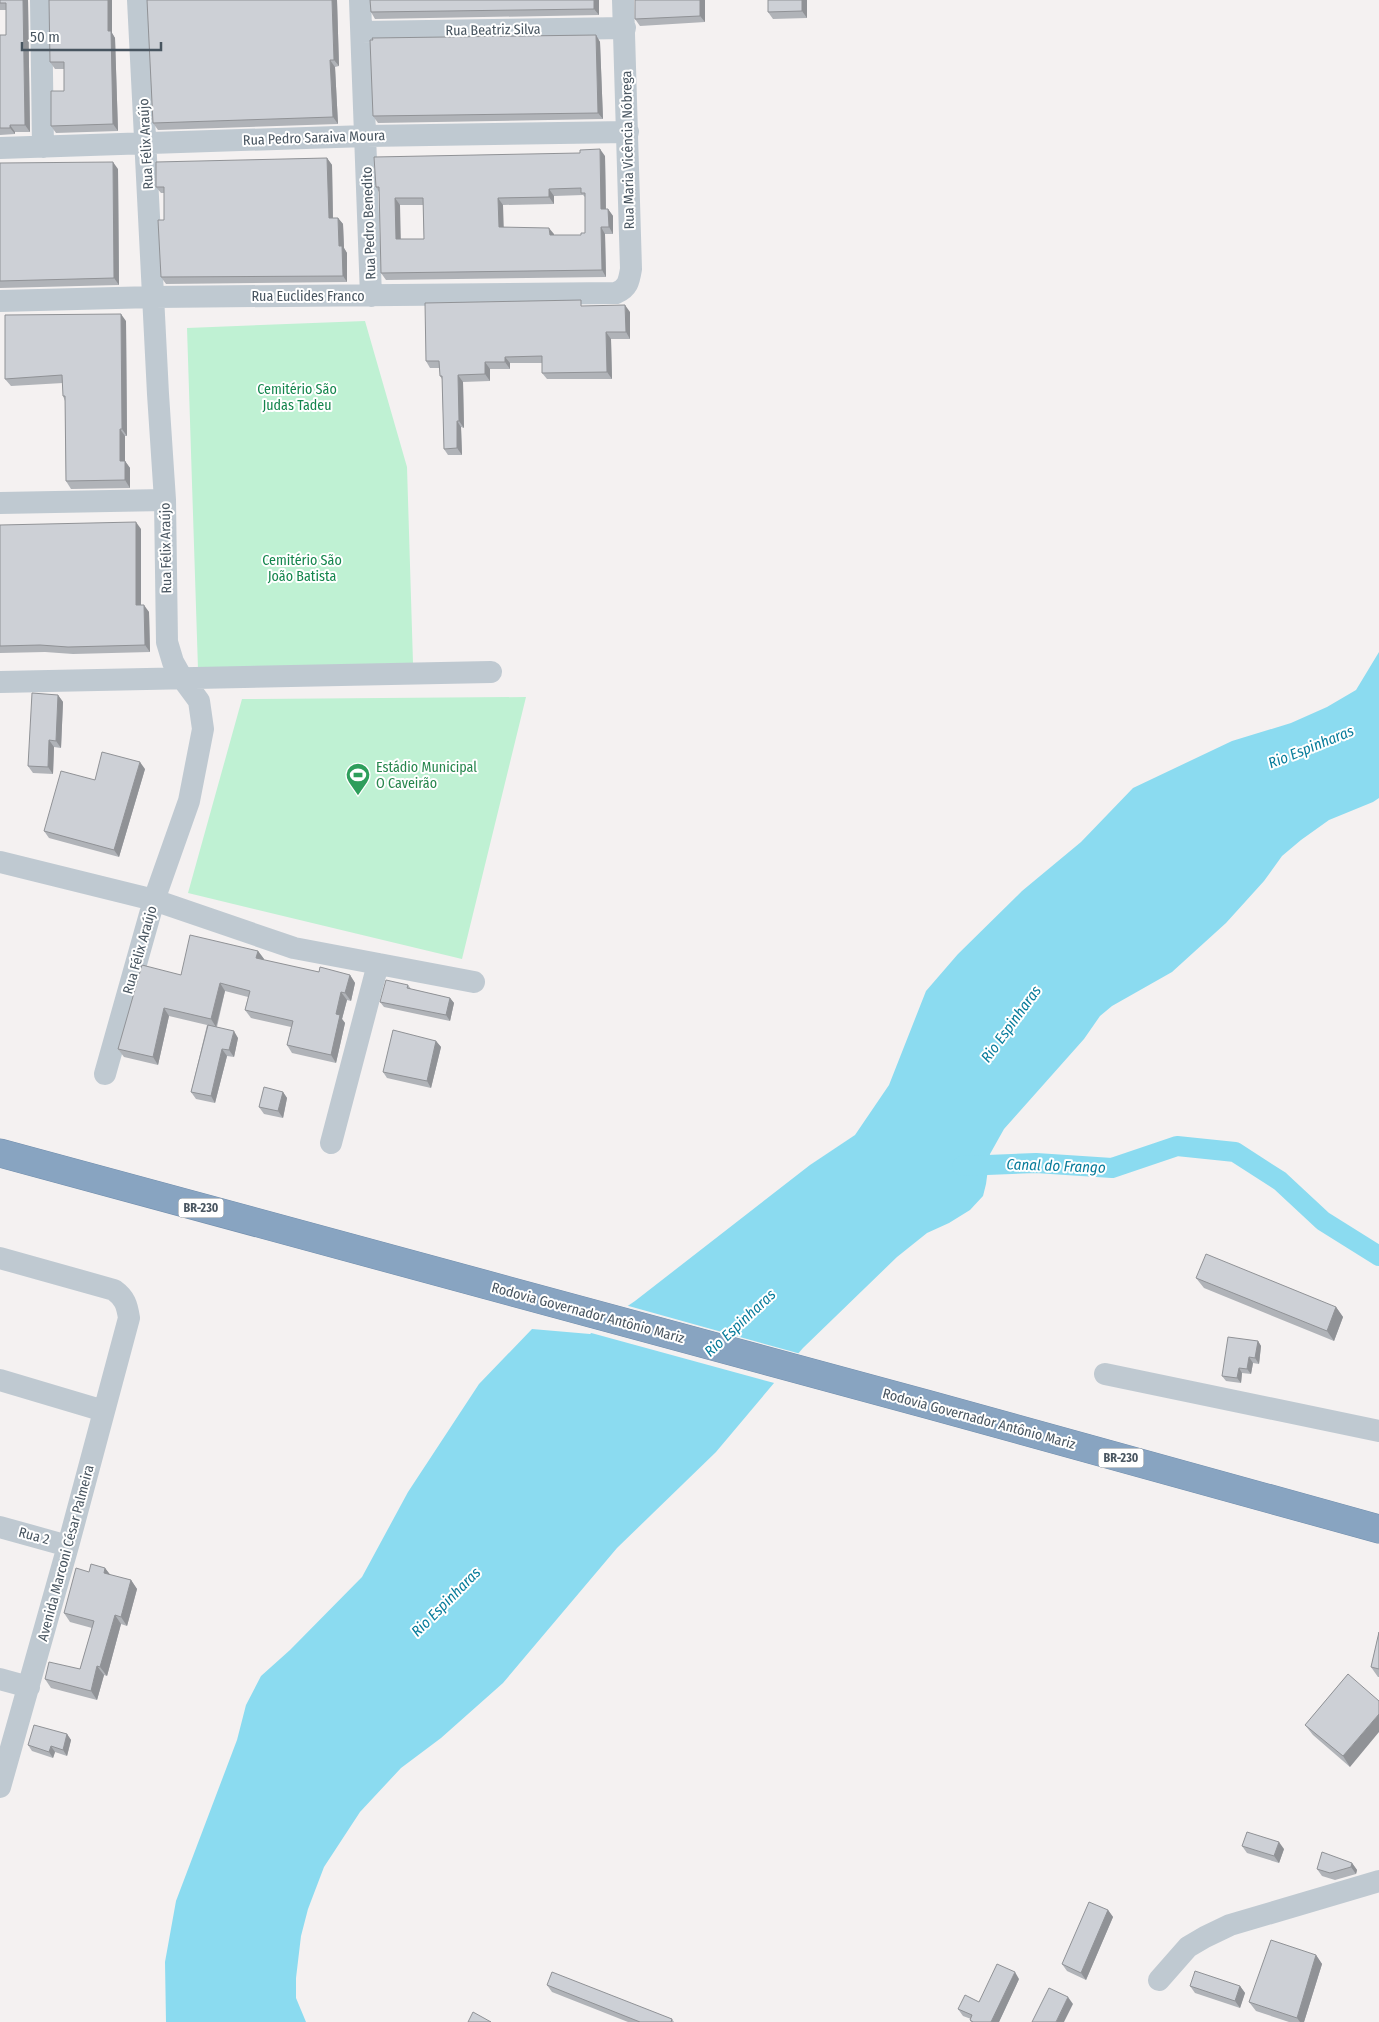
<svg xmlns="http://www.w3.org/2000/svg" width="1379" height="2022" font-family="'Fira Sans Condensed',sans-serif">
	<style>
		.green { fill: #bff1d3 }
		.water { fill: #8bdbf0 }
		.pier { fill: #f4f1f1 }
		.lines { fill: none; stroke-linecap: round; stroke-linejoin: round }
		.canal { stroke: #8bdbf0; stroke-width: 20 }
		.highway-casing { stroke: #738fad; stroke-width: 29 }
		.minor { stroke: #bfc9d1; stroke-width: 22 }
		.highway { stroke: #88a4c1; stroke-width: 28 }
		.wall { fill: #b0b3b8; fill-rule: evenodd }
		.shaded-wall { fill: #909296 }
		.building { fill: #cdd0d6; stroke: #909296; fill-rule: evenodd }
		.labels { text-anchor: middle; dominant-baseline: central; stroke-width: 4; stroke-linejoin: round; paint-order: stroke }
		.shield { fill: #fff; stroke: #7f8890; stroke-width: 1 }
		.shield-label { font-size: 12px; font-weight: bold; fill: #485560 }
		.street-label { font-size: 14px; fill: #485560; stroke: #fff }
		.park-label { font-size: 14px; fill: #14864d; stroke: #fff }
		.leisure-label { font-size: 14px; fill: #27864d; stroke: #fff; text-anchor: start }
		.water-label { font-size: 15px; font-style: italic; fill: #087c9b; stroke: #fff }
	</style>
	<rect width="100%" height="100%" fill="#f4f1f1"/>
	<path class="green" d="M365 321 407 467 413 663 198 669 187 328Z
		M526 697 462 959 188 893 242 699Z"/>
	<path class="water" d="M1379 652V798L1373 802 1329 820 1301 840 1282 856 1264 881 1226 923 1172 972 1112 1006 1100 1016 1084 1039 1004 1129 990 1154 986 1184 983 1196 970 1210 949 1223 927 1233 897 1257 803 1348 788 1365 610 1318 635 1301 810 1165 855 1135 889 1085 926 991 958 954 1022 891 1081 842 1133 788 1232 741 1291 723 1327 707 1356 690Z
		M606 1322 785 1370 716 1452 617 1548 503 1683 441 1738 401 1768 360 1812 324 1867 308 1909 301 1936 296 1978V1998L306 2022H166L165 1962 176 1901 237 1740 246 1705 261 1676 290 1650 362 1577 408 1492 479 1384 532 1329 590 1334Z"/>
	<path class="pier" d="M625 1305 801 1354 778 1384 584 1331H589Z"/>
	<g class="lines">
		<path class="canal" d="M962 1166 1036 1163 1112 1168 1177 1146 1235 1152 1280 1181 1323 1221 1379 1256"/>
		<defs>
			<path id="highway" d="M0 1153 930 1405 1379 1529"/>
		</defs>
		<use href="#highway" class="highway-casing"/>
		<path class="minor" d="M41 0 43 147
			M360 0 371 296
			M362 32 625 28
			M0 148 366 136 628 132
			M0 301 154 297 616 293C628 288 629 281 631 269L623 0
			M0 503 165 500
			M0 682 491 672
			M0 862 154 900 294 948 474 982
			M105 1074 154 900 189 801 203 729 199 701 182 678 173 662 167 642 165 500 158 394 138 0
			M331 1143 378 964
			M0 1258 114 1290C125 1298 127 1305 129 1318L68 1546 0 1787
			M1105 1374 1379 1431
			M0 1380 104 1411
			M0 1527 68 1546
			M0 1679 29 1687
			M1159 1980 1188 1947 1205 1937 1230 1925 1379 1881"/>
		<use href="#highway" class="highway"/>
	</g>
	<path class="wall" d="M0 0H28L30 132H15V134L0 135V35H6V10H0Z
		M147 0H337L339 66 335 67 338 124 158 130 153 123Z
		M370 0H599V15L375 19 371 12Z
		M635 0H705V22L640 26 635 19Z
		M807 0V18L773 19 768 12Z
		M112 33 115 38 118 131 56 133 51 126 64 91V69H55L50 62Z
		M596 35 600 42 603 119 378 123 373 116V40Z
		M605 156 606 209H608L613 216V234H605L606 277 386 280 381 273 379 192 376 187ZM583 195 585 197V233L581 235H554V234L503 227V205L554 204V196ZM400 205H423L424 239H400Z
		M327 158 332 165 333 218H338L343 224 344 248 347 253V282L166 284 161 277 164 220V193H161L156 187Z
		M0 163 118 169 119 285 0 288Z
		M585 306 630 312V339H611L612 379H547L542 373V363H510V369H490V381L463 382 464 428 461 427 462 455H448L444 449 442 379 440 376V368H430L426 361Z
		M126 321 127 436H125V461L130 468V488L71 489 66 481 65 401 63 396V383L11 386 5 379Z
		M0 525 141 529V605L149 612 150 652 73 654 45 652 0 653Z
		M58 695 63 702 61 748 54 747 53 774 33 773 28 766Z
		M145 769 119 857 49 838 44 831 95 780Z
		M258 951 264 959 263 960 319 972 350 975 355 983 351 1001 347 1000 342 1019 345 1023 336 1063 292 1053 287 1045 291 1027 251 1018 245 1010 248 997 225 991 217 1027 238 1038 234 1057 227 1056 215 1103 196 1099 191 1092 207 1025 169 1016 158 1065 124 1057 118 1049 181 975Z
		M408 985 411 989 450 998 454 1003 450 1021 384 1007 380 1002Z
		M436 1041 441 1047 431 1088 387 1078 383 1072Z
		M283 1092 287 1098 283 1118 264 1114 259 1107Z
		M1196 1278 1336 1307 1343 1317 1334 1341 1204 1288Z
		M1258 1341 1261 1346 1259 1364 1253 1363 1251 1374 1242 1373 1241 1383 1226 1381 1222 1376Z
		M105 1568 110 1575 131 1580 137 1589 127 1626 121 1624 107 1676 104 1675 97 1700 51 1688 45 1679 80 1669 92 1628 70 1622 64 1613 89 1572Z
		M1379 1632V1677H1378L1371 1667Z
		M1348 1674 1350 1767 1313 1735 1305 1725Z
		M67 1734 71 1740 67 1756 55 1752 53 1758 32 1751 28 1745Z
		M1242 1846 1284 1849 1279 1863 1247 1853Z
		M1352 1863 1357 1870 1356 1874 1335 1880 1322 1876 1317 1869Z
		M1108 1910 1113 1917 1086 1980 1067 1971 1062 1964Z
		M1316 1955 1322 1964 1304 2022H1289L1256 2011 1249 2002Z
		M1019 1979 999 2022H971L970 2020 971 2019 963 2016 958 2009 979 2002Z
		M547 1985 672 2019 674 2022H628L552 1992Z
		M1190 1986H1240L1245 1993 1240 2008 1195 1993Z"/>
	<path class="shaded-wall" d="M23 0H28L30 132 25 125Z
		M108 0H112V33L115 38 118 131 113 124 108 31Z
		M332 0H337L339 66 334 60Z
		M594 0H599V15L594 9Z
		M700 0H705V22L700 16Z
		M802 0H807V18L802 11Z
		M596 35 600 42 603 119 598 113Z
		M330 60 335 67 338 124 333 117Z
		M10 125 15 132V134L10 128Z
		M600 149 605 156 606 216 601 209Z
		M327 158 332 165 333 224 329 218Z
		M113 162 118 169 119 285 114 278Z
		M549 189 554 196V204L549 197Z
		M395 198 400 205 401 246 396 239Z
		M498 198 503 205 504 234 499 227Z
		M608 209 613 216V234L609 227Z
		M338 218 343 224 344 248 347 253V282L343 276 339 246Z
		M601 227 605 234 606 277 602 270Z
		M549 228 554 234V242L550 235Z
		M625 305 630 312V339L626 332Z
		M121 314 126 321 127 436 122 429Z
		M606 332 611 339 612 379 607 372Z
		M505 357 510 363V369L505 362Z
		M485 362 490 369V381L485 374Z
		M458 375 463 382 464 428 459 421Z
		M457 421 461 427 462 455 457 448Z
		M120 429 125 436V468L120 461Z
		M125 461 130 468V488L125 480Z
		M136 522 141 529V612L136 605Z
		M144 605 149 612 150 652 145 645Z
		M58 695 63 702 61 748 56 741Z
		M49 740 54 747 53 774 48 767Z
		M140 762 145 769 119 857 114 850Z
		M258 951 264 959 262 966 256 958Z
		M350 975 355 983 351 1001 345 993Z
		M220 983 225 991 216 1027 211 1019Z
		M341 992 347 1000 342 1019 345 1023 336 1063 331 1055 336 1014Z
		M450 998 454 1003 450 1021 446 1015Z
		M164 1008 169 1016 158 1065 153 1057Z
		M234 1031 238 1038 234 1057 229 1050Z
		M436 1041 441 1047 431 1088 427 1081Z
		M222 1049 227 1056 215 1103 211 1096Z
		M283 1092 287 1098 283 1118 278 1111Z
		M1336 1307 1343 1317 1334 1341 1327 1331Z
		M1258 1341 1261 1346 1259 1364 1255 1358Z
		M1249 1357 1253 1363 1251 1374 1247 1369Z
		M1239 1368 1242 1373 1241 1383 1237 1378Z
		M105 1568 112 1577 104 1573Z
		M131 1580 137 1589 127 1626 121 1617Z
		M115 1615 121 1624 107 1676 100 1667Z
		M97 1666 104 1675 97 1700 91 1691Z
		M1379 1714V1732L1350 1767 1343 1756Z
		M67 1734 71 1740 67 1756 63 1750Z
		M51 1746 55 1752 53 1758 49 1752Z
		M1279 1842 1284 1849 1279 1863 1274 1856Z
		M1352 1863 1357 1870 1356 1874 1351 1867Z
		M1108 1910 1113 1917 1086 1980 1081 1973Z
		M1316 1955 1322 1964 1304 2022H1300L1297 2018Z
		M1015 1972 1019 1979 999 2022H991Z
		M1240 1986 1245 1993 1240 2008 1235 2001Z
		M1068 1997 1073 2004 1064 2022H1056Z"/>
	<path class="building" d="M0 0H23L25 125H10V128H0V35H6V3H0Z
		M49 0H108V31H111L113 124 51 126V91H64V62H50Z
		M147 0H332L334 60H330L333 117 153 123Z
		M370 0H594V9L371 12Z
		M635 0H700V16L635 19Z
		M768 0H802V11L768 12Z
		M596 35 598 113 373 116 370 40H373L372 38Z
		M600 149 601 209H608L609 227H601L602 270 381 273 379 187H376L374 157 580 153V150ZM581 188V193H585V233H581V235H550L549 228 499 227 498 198 549 197V189ZM395 198H423L424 239H396Z
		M327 158 329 218H338L339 246H342L343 276 161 277 158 220H164V187H156V162Z
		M113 162 114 278 0 281V163Z
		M581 300V306L625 305 626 332H606L607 372 542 373V356L505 357V362H485V374L458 375 459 421H457V448L444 449 442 376H440L439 361H426L425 303Z
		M121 314 122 429H120V461H125V480L66 481 65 396H63L62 375 5 379V315Z
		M136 522V605H144L145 645 68 647 40 645 0 646V525Z
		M32 693 58 695 56 741 49 740 48 767 28 766Z
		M102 752 140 762 114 850 44 831 61 771 95 780Z
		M190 935 258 951 256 958 319 972 320 967 350 975 345 993 341 992 336 1014 340 1015 331 1055 287 1045 293 1021 245 1010 250 991 220 983 211 1019 164 1008 153 1057 118 1049 142 965 181 975Z
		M386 980 408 985 407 988 450 998 446 1015 380 1002Z
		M208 1025 234 1031 229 1050 222 1049 211 1096 191 1092Z
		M393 1030 436 1041 427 1081 383 1072Z
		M264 1087 283 1092 278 1111 259 1107Z
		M1206 1254 1336 1307 1327 1331 1196 1278Z
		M1228 1337 1258 1341 1255 1358 1249 1357 1247 1369 1239 1368 1237 1378 1222 1376Z
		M91 1564 105 1568 104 1573 131 1580 121 1617 115 1615 100 1667 97 1666 91 1691 45 1679 49 1662 80 1669 94 1621 64 1613 76 1568 89 1572Z
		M1379 1632V1669L1371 1667Z
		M1348 1674 1379 1701V1714L1343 1756 1305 1725Z
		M34 1725 67 1734 63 1750 51 1746 49 1752 28 1745Z
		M1247 1832 1279 1842 1274 1856 1242 1846Z
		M1322 1852 1352 1863 1351 1867 1330 1873 1317 1869Z
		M1089 1902 1108 1910 1081 1973 1062 1964Z
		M1271 1940 1316 1955 1297 2018 1249 2002Z
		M997 1964 1015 1972 991 2022H973L970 2020 972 2015 958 2009 965 1995 979 2002Z
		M1195 1971 1240 1986 1235 2001 1190 1986Z
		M552 1972 672 2019 671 2022H640L547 1985Z
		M1049 1988 1068 1997 1056 2022H1032Z
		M473 2012 491 2022H468Z"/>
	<defs>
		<symbol id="stadium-pin" viewBox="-11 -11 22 30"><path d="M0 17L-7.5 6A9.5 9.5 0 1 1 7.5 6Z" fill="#2e9e5b" stroke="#fff"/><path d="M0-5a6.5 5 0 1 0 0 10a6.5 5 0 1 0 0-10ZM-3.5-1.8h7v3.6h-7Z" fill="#fff"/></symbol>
	</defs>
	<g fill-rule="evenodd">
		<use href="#stadium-pin" x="344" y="761" width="28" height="38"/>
	</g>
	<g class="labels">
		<g class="shield">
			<rect x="178.5" y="1198.5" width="45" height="19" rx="4"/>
			<rect x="1098.5" y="1448.5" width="45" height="19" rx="4"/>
		</g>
		<g class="shield-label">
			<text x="201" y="1208">BR-230</text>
			<text x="1121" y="1458">BR-230</text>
		</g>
		<g class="street-label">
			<text transform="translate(493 30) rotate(-1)">Rua Beatriz Silva</text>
			<text transform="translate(314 138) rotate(-2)">Rua Pedro Saraiva Moura</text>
			<text transform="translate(146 144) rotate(-93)">Rua Félix Araújo</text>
			<text transform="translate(628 150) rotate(-91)">Rua Maria Vicência Nóbrega</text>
			<text transform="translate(369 223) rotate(-92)">Rua Pedro Benedito</text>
			<text x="308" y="296">Rua Euclides Franco</text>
			<text transform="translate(166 548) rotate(-91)">Rua Félix Araújo</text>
			<text transform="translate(140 950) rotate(-74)">Rua Félix Araújo</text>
			<text transform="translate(588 1313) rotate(15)">Rodovia Governador Antônio Mariz</text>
			<text transform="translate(979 1419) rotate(15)">Rodovia Governador Antônio Mariz</text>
			<text transform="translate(34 1536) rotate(15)">Rua 2</text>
			<text transform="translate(66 1553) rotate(-75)">Avenida Marconi César Palmeira</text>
		</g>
		<g class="park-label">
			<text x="297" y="389">Cemitério São<tspan x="297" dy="16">Judas Tadeu</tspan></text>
			<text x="302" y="560">Cemitério São<tspan x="302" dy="16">João Batista</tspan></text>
		</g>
		<g class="leisure-label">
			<text x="376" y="767">Estádio Municipal<tspan x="376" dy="16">O Caveirão</tspan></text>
		</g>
		<g class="water-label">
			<text transform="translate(1311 747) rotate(-22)">Rio Espinharas</text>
			<text transform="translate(1011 1024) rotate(-54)">Rio Espinharas</text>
			<text transform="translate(1056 1166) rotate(2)">Canal do Frango</text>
			<text transform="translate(740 1323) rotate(-43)">Rio Espinharas</text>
			<text transform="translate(446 1602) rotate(-45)">Rio Espinharas</text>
		</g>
	</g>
	<path d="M22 42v8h139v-8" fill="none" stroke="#485560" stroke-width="2.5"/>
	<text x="30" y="42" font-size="15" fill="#485560" stroke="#ffffff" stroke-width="4" paint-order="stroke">50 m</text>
</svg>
